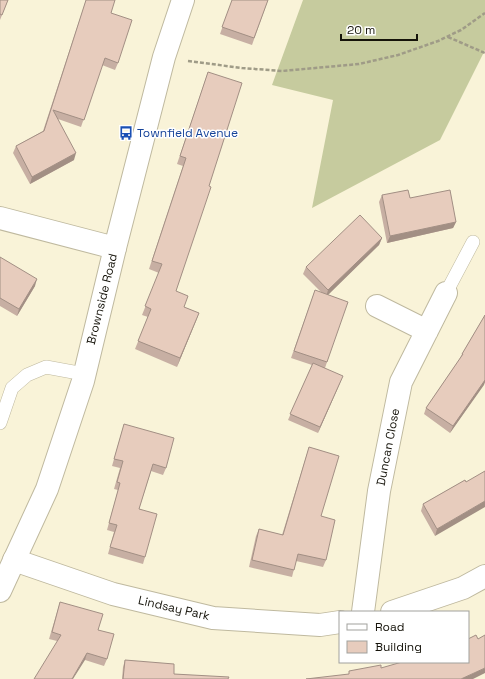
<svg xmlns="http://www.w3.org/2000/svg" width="485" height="679" font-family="'Space Grotesk',sans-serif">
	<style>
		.grass { fill: #c6cb9e }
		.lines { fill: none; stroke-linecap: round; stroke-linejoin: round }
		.lane-casing { stroke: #bfb99f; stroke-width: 14 }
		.street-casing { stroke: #bfb99f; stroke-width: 24 }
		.secondary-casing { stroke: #bfb99f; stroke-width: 24 }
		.path { stroke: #9f9b87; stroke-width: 2.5; stroke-dasharray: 4 2; stroke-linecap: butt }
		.lane { stroke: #fff; stroke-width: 13 }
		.street { stroke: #fff; stroke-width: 22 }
		.secondary { stroke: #fff; stroke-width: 22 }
		.wall { fill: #c7afa3 }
		.shaded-wall { fill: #a28f84 }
		.building { fill: #e7ccbd; stroke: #a28f84 }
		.labels { text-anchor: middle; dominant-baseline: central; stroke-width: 3; stroke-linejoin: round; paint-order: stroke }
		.transit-label { font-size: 12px; fill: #164399; stroke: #fff; text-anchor: start }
		.street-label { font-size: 12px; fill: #15130a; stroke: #fff }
	</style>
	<rect width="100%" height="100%" fill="#f9f3d8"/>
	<path class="grass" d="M303 0H485V50L440 140 312 208 333 100 272 85Z"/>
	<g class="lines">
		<defs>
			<path id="lane" d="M446 293 473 242
				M0 423 12 388 27 375 46 367 84 374"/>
			<path id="street" d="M0 218 115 248
				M377 306 427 331
				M14 560 113 594 213 618 320 625 340 622
				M363 612 379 491 401 382 446 293
				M392 612 463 588 485 576"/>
			<path id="secondary" d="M0 591 47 489 83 381 115 248 164 57 183 0"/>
		</defs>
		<use href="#lane" class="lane-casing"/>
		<use href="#street" class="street-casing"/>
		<use href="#secondary" class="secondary-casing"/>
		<path class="path" d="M448 37 485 53
			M188 61 242 68 282 71 359 64 398 55 438 41 461 30 485 13"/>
		<use href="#lane" class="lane"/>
		<use href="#street" class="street"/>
		<use href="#secondary" class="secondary"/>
	</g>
	<path class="wall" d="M0 0H8L0 20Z
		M86 0 111 13 118 63 115 70 102 65 81 127 58 119 74 160 30 184 13 153 16 146 43 131Z
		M232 0H268L252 45 220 34Z
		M208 72 209 186 176 291 184 307 199 313 177 367 135 349 148 317 142 315 159 273 149 269 183 166 177 164Z
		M382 195 410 198 456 222 453 228 387 243 379 202Z
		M382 238 379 245 327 295V362L325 368 340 383 318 433 288 420 312 365 291 358 315 290 322 293 303 274 306 267Z
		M0 257 35 286 17 316 0 306Z
		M485 315V382L450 433 424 414 426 408 459 360 462 354Z
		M124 424 166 468 163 475 151 471 139 509 145 557 143 564 108 554 114 532 107 530 118 490 114 489 120 468 112 466Z
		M309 447 321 516 326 560 323 567 296 561 292 577 249 567 256 536 259 529 282 535Z
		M465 480 435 536 421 511 423 504Z
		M60 602 98 630 107 659 104 666 85 660 57 641 49 639Z
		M125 660 174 674 228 679H122L123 667Z"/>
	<path class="shaded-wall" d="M76 153 74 160 30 184 32 177Z
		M456 222 453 228 387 243 390 236Z
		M382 238 379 245 326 297 328 290Z
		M37 279 35 286 17 316 19 309Z
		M199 313 196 321 177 367 180 358Z
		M343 376 340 383 318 433 320 427Z
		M485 380V382L484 385 450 433 453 426Z
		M485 501V507L435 536 437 529Z
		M87 653 85 660 73 679H72Z
		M485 668V673L473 679H461Z"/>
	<path class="building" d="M0 0H8L2 15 0 14Z
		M86 0H115L111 13 132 20 118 63 105 58 84 120 53 110 76 153 32 177 16 146 44 131Z
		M232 0H268L254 38 222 27Z
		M208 72 242 83 209 186 211 187 176 291 188 296 184 307 199 313 180 358 138 341 151 309 145 306 162 264 152 261 186 158 180 156Z
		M408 190 410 198 450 190 456 222 390 236 382 195Z
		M360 215 382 238 328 290 306 267Z
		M0 257 37 279 19 309 0 298Z
		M315 290 348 302 327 362 294 351Z
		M485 315V380L453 426 426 408 463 354H462Z
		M313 363 343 376 320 427 290 414Z
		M124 424 174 438 166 468 153 464 139 509 157 514 145 557 110 547 117 525 109 523 120 483 117 482 123 461 114 459Z
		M309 447 339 456 321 516 335 520 326 560 298 554 294 570 252 560 259 529 283 535Z
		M485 471V501L437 529 423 504 465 480 466 482Z
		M60 602 103 614 98 630 114 634 107 659 87 653 72 679H34L61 635 52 632Z
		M476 635 478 639 485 635V668L461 679H306L349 674V671L381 665V668L402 662H468V639Z
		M125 660 174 664V674L229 677 228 679H123Z"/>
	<defs>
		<symbol id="bus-bare" viewBox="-9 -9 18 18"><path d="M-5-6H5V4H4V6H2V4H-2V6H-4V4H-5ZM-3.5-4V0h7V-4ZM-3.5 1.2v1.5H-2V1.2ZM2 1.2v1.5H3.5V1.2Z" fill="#1a4fb4" stroke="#fff" stroke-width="2.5" paint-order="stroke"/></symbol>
	</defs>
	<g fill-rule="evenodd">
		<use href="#bus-bare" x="116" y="123" width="20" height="20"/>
	</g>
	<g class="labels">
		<g class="transit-label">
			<text x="137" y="133">Townfield Avenue</text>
		</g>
		<g class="street-label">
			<text transform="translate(102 299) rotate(-76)">Brownside Road</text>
			<text transform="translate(388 447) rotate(-79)">Duncan Close</text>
			<text transform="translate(174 608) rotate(13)">Lindsay Park</text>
		</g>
	</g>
	<rect x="339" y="611" width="130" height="52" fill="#ffffff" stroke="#a1a19d"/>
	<rect x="347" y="624" width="20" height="6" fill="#ffffff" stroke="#a1a19d"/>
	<text x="375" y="631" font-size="12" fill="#15130a">Road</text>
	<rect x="347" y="641" width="20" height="12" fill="#e7ccbd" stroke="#a1a19d"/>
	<text x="375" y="651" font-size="12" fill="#15130a">Building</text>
	<path d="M341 34v6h76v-6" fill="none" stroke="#15130a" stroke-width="2"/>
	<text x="347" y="34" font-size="12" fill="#15130a" stroke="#ffffff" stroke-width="3" paint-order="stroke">20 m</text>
</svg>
